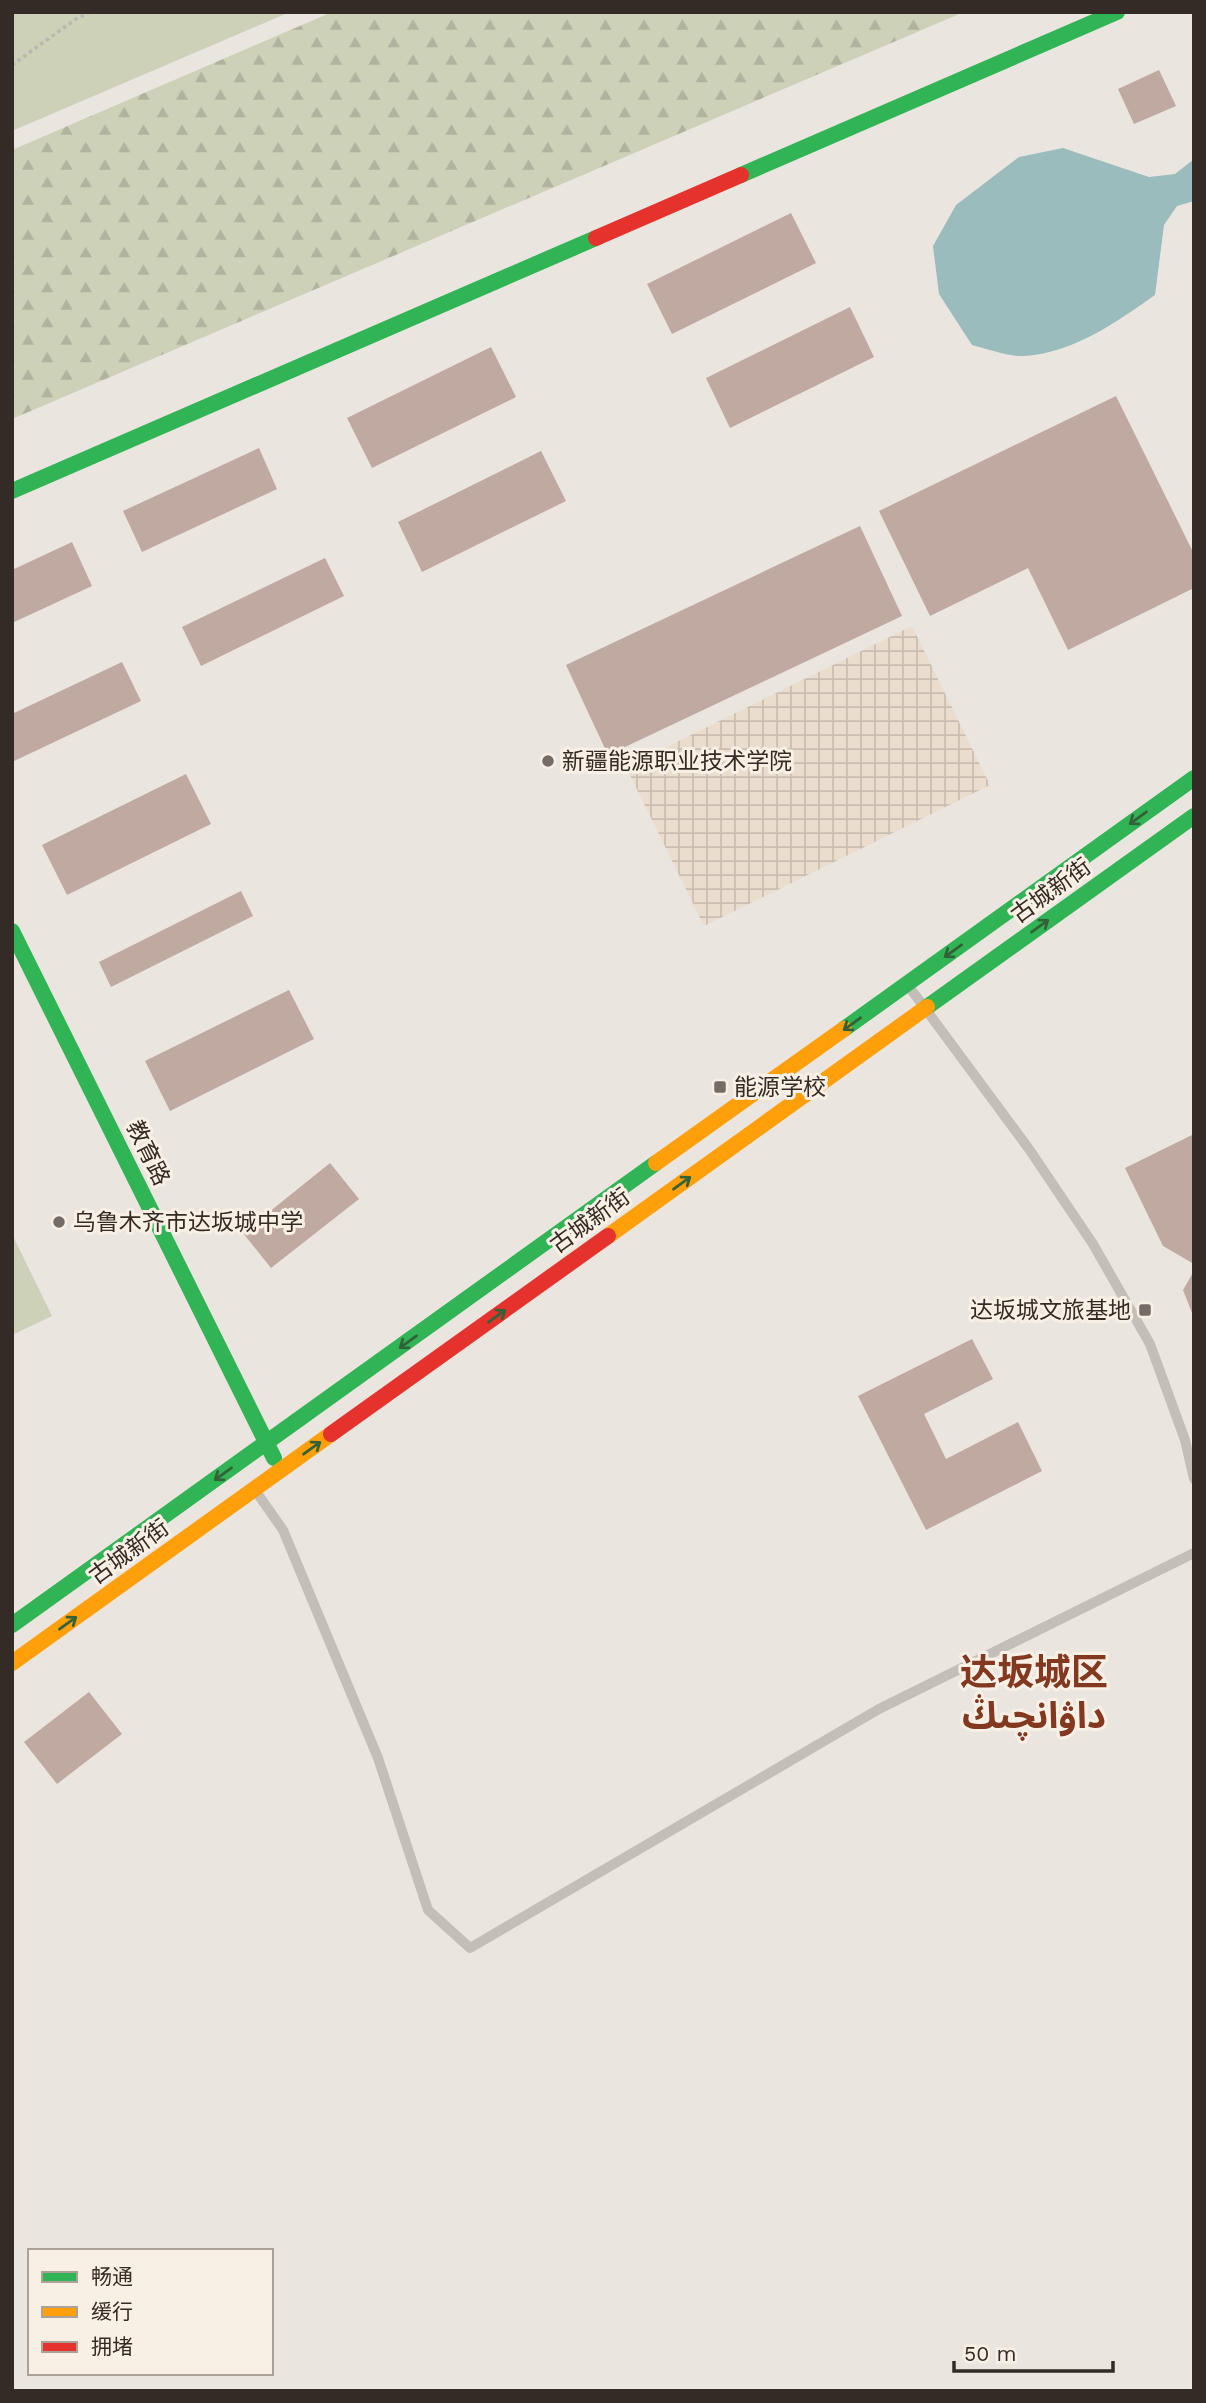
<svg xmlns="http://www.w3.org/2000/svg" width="1206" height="2403" font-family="'Work Sans','Noto Sans Arabic','Noto Sans SC',sans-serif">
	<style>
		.green { fill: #ccd1b8 }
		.forest { fill: url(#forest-firs) }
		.plaza { fill: url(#plaza-grid) }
		.water { fill: #9abcbd }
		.building { fill: #bfa9a0 }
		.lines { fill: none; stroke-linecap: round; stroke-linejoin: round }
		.path { stroke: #bdb6b0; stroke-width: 3.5; stroke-dasharray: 3.5 3.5; stroke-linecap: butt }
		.lane { stroke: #c4beb8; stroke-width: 10 }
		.fast { stroke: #30b455; stroke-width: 16 }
		.slow { stroke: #ff9f0a; stroke-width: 16 }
		.jam { stroke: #e5322d; stroke-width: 16 }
		.oneway { stroke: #336239 }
		.poi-dot { fill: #756c67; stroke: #f9f0e5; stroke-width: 2.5 }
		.labels { text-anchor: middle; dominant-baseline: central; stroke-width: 6; stroke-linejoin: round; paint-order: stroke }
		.poi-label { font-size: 23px; fill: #352b26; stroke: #f9f0e5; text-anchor: start }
		.street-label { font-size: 23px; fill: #352b26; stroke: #f9f0e5 }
		.town-label { font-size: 37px; font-weight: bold; fill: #833820; stroke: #f9f0e5 }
	</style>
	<defs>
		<pattern id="forest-firs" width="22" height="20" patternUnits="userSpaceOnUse" patternTransform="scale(1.75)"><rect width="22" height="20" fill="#ccd1b8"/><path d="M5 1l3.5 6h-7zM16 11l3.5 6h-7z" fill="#b0b49e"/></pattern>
		<pattern id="plaza-grid" width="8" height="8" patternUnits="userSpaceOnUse" patternTransform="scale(1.75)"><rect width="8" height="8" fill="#eaddce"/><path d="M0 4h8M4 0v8" fill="none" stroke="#c9beb1"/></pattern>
	</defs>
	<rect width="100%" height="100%" fill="#ebe5df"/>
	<path class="green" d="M12 12H290L12 131Z
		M12 1234 52 1316 12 1335Z"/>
	<path class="forest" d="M332 12H964L12 419V150Z"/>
	<path class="plaza" d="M912 626 990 785 704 926 626 767Z"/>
	<path class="water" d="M1063 148 1149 177 1175 174 1194 159V201L1177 206 1164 225 1155 295C1115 323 1075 352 1025 356 1009 357 988 349 972 345L939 294 933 246 956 205 1019 157Z"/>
	<path class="building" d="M1159 70 1176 106 1134 124 1118 89Z
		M791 213 816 263 672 334 647 284Z
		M850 307 874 357 730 428 706 378Z
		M491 347 516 397 372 468 347 418Z
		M1116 396 1194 554V588L1068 650 1028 568 930 616 879 511Z
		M259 448 277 489 142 552 123 511Z
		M541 451 566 501 422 572 398 522Z
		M860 526 902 616 608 755 566 665Z
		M72 542 92 586 12 623V570Z
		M325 558 344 596 201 666 182 627Z
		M122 662 141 701 12 762V714Z
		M186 774 211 824 67 895 42 845Z
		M241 891 253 916 111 987 99 962Z
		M289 990 314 1039 170 1111 145 1061Z
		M1194 1134V1264L1163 1246 1125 1168Z
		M330 1163 359 1199 271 1268 243 1233Z
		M1194 1271V1318L1183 1290Z
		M972 1339 993 1379 924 1414 946 1459 1018 1422 1042 1471 926 1530 858 1396Z
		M89 1692 122 1734 57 1784 24 1742Z"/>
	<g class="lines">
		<path class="path" d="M12 65 76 19 90 12"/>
		<path class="lane" d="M907 984 1029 1149 1093 1244 1150 1344 1185 1440 1194 1479
			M255 1490 283 1530 378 1758 428 1910 470 1948 879 1709 1194 1553"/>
		<path class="fast" d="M741 175 1117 12
			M12 491 596 238
			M12 931 274 1458
			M927 1007 1194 816
			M844 1029 1194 778
			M12 1625 656 1163"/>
		<path class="slow" d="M656 1163 844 1029
			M608 1236 927 1007
			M12 1663 331 1434"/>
		<path class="jam" d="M596 238 741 175
			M331 1434 608 1236"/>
	</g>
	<defs><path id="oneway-shaft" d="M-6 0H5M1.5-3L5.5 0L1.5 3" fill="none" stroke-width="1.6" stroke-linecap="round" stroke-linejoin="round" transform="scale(1.75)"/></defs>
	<g class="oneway">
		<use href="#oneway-shaft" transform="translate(1138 818) rotate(144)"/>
		<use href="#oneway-shaft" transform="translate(1040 926) rotate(-36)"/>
		<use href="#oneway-shaft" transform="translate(953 951) rotate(144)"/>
		<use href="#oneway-shaft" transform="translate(852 1024) rotate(144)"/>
		<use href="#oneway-shaft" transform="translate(682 1183) rotate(-36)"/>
		<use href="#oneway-shaft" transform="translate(497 1316) rotate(-36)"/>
		<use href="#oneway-shaft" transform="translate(408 1342) rotate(144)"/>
		<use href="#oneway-shaft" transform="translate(312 1448) rotate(-36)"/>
		<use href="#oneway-shaft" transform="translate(223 1474) rotate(144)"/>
		<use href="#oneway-shaft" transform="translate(68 1623) rotate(-36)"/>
	</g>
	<g class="poi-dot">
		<circle cx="548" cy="761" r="7"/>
		<rect x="713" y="1080" width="14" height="14" rx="3.5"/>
		<circle cx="59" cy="1222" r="7"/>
		<rect x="1138" y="1303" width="14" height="14" rx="3.5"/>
	</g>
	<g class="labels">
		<g class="poi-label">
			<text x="562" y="761">新疆能源职业技术学院</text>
			<text x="734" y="1087">能源学校</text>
			<text x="73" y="1222">乌鲁木齐市达坂城中学</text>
			<text x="1131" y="1310" text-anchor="end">达坂城文旅基地</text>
		</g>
		<g class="street-label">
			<text transform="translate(1051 891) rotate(-36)">古城新街</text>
			<text transform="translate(148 1153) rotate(64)">教育路</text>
			<text transform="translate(590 1221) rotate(-36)">古城新街</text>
			<text transform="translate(129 1552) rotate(-36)">古城新街</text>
		</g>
		<g class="town-label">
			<text x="1034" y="1672">达坂城区<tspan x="1034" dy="43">داۋانچىڭ</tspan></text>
		</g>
	</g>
	<rect width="1206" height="2403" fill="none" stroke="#352b26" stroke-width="28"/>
	<rect x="28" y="2249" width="245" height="126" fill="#f9f0e5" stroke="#aba199" stroke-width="2"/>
	<rect x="42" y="2272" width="35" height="10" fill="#30b455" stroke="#aba199" stroke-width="2"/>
	<text x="91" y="2284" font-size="21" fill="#352b26">畅通</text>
	<rect x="42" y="2307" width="35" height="10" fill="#ff9f0a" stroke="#aba199" stroke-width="2"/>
	<text x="91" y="2319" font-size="21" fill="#352b26">缓行</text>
	<rect x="42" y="2342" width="35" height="10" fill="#e5322d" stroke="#aba199" stroke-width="2"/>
	<text x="91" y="2354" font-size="21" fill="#352b26">拥堵</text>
	<path d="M954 2361v10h159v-10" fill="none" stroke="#352b26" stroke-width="3.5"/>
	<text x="964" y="2361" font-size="21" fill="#352b26" stroke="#f9f0e5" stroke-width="5" paint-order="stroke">50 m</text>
</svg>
